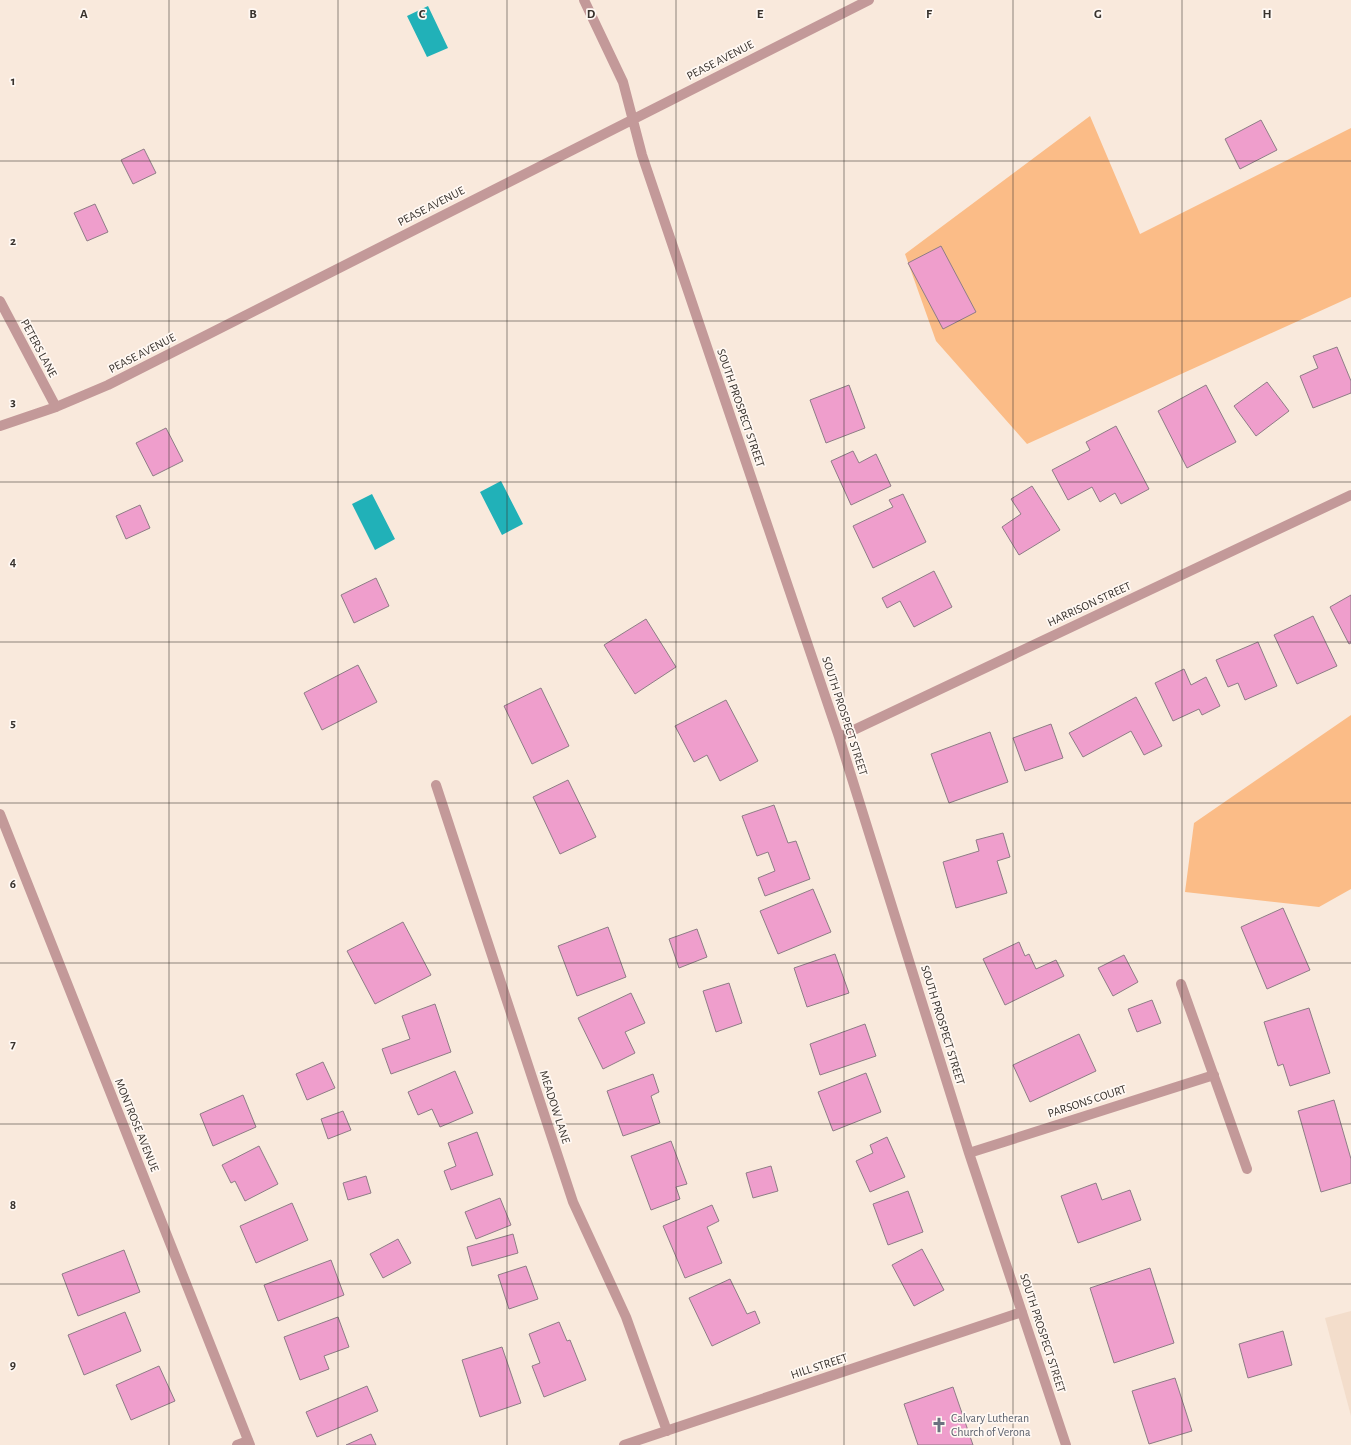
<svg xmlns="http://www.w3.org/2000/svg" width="1351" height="1445" font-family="'Alegreya Sans',sans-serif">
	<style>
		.built { fill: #f3ddcb }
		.green { fill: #fbbc87 }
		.water { fill: #21b1b8 }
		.building { fill: #ef9ecc; stroke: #8e7d86 }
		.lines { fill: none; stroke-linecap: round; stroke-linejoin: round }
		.service { stroke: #c39999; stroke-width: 10 }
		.minor { stroke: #c39999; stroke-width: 10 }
		.grid { fill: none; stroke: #38322d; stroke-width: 1; stroke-opacity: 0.55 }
		.labels { text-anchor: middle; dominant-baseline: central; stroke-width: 3.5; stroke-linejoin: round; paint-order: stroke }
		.street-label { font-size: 12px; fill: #38322d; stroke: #fff8f3 }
		.worship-label { font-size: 12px; fill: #5b616d; stroke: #fff8f3; text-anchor: start }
		.grid-label { font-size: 13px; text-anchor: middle; font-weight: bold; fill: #38322d; stroke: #fff8f3; stroke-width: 3.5; stroke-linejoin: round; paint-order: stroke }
	</style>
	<rect width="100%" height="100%" fill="#f9e9dc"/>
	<path class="built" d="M1351 1311V1416L1325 1318Z"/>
	<path class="green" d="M1090 116 1140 234 1351 128V297L1027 444 936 341 905 254Z
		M1351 715V889L1319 907 1185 892 1194 823Z"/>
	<path class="water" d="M428 6 448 48 427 57 407 16Z
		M501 481 523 524 502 535 480 492Z
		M372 494 395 539 375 550 352 504Z"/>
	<path class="building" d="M1261 120 1277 150 1240 169 1225 139Z
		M144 149 156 173 133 184 121 160Z
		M95 204 108 232 87 241 74 213Z
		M941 246 976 312 943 329 908 263Z
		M1337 347 1351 381V393L1313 408 1300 376 1318 368 1313 356Z
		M1267 382 1289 411 1256 436 1234 406Z
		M849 385 865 428 826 443 810 400Z
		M1206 385 1236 442 1187 468 1158 411Z
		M1116 426 1149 489 1121 504 1115 493 1100 502 1092 487 1068 500 1052 470 1090 450 1086 442Z
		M166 428 183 461 153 476 136 443Z
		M853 451 859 463 876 454 891 486 851 505 831 461Z
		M1032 486 1060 530 1019 555 1002 527 1021 514 1011 499Z
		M903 494 926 542 873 568 853 526 893 507 889 500Z
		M140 505 150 528 126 539 116 516Z
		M934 571 952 607 914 627 900 601 887 608 882 598Z
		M376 578 389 606 354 623 341 595Z
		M1351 595V643L1349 644 1330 607Z
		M1313 616 1337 666 1297 684 1274 635Z
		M646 619 676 667 635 694 604 645Z
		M1258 642 1277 686 1245 700 1238 683 1228 687 1216 660Z
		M358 665 377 702 322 730 304 693Z
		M1184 669 1191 685 1206 677 1220 706 1202 715 1199 709 1173 721 1155 683Z
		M541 688 569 746 532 764 504 706Z
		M1136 697 1162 746 1144 755 1131 731 1083 757 1069 733Z
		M726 700 758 761 720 781 707 755 694 762 675 726Z
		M1051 724 1063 758 1025 771 1013 738Z
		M990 732 1008 782 949 803 931 754Z
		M568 780 596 837 560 854 533 797Z
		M774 805 788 843 796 841 810 879 765 896 758 878 775 871 768 852 757 856 742 816Z
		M1003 833 1010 857 997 861 1007 893 956 908 943 862 979 851 976 840Z
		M813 889 831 932 778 954 760 911Z
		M1283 908 1310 970 1267 989 1241 927Z
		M403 922 431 975 375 1004 347 951Z
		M608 927 626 977 577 996 558 946Z
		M697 929 707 957 679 968 669 939Z
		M1019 942 1025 956 1029 954 1036 969 1056 960 1064 976 1005 1005 983 959Z
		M835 954 849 993 807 1007 794 968Z
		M1124 955 1138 982 1113 996 1098 968Z
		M729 983 742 1023 716 1032 703 991Z
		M631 993 645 1023 625 1032 635 1053 603 1069 578 1018Z
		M1152 1000 1161 1023 1137 1032 1128 1009Z
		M435 1004 451 1052 391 1074 382 1049 410 1039 402 1016Z
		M1309 1008 1330 1073 1290 1086 1283 1064 1278 1066 1264 1022Z
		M865 1024 876 1056 820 1075 810 1044Z
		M1079 1034 1096 1071 1030 1102 1013 1065Z
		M323 1062 335 1088 307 1100 296 1074Z
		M455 1071 473 1113 440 1127 432 1109 418 1115 408 1092Z
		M866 1073 881 1112 833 1131 818 1092Z
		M653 1074 659 1092 651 1096 660 1123 623 1136 607 1091Z
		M243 1095 256 1127 213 1146 200 1114Z
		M1334 1100 1351 1159V1183L1321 1192 1298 1111Z
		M343 1111 351 1130 328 1139 321 1119Z
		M477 1132 493 1175 451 1190 444 1171 456 1166 448 1143Z
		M887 1137 905 1177 870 1192 856 1161 873 1153 870 1145Z
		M671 1141 687 1184 676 1187 680 1199 651 1210 631 1156Z
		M259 1146 278 1184 245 1201 235 1181 231 1183 222 1165Z
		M771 1166 778 1191 753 1198 746 1173Z
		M366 1176 371 1193 348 1200 343 1183Z
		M1096 1183 1102 1200 1130 1190 1141 1220 1078 1243 1061 1196Z
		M908 1191 923 1232 888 1245 873 1204Z
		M500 1198 511 1225 476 1239 465 1212Z
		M292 1203 308 1240 256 1263 240 1226Z
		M712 1205 719 1221 707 1227 722 1263 685 1278 663 1226Z
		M513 1234 518 1253 472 1266 467 1247Z
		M398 1239 411 1263 383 1278 370 1254Z
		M922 1249 944 1290 914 1306 892 1265Z
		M124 1250 140 1292 78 1316 62 1274Z
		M331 1260 344 1295 278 1321 264 1285Z
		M526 1266 538 1299 509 1309 498 1275Z
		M1150 1268 1174 1343 1114 1363 1090 1288Z
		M730 1279 747 1314 755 1311 760 1323 712 1346 689 1298Z
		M125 1312 141 1351 84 1375 68 1335Z
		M338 1317 349 1347 324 1356 329 1369 300 1380 284 1337Z
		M559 1322 567 1341 570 1340 586 1380 544 1397 532 1366 540 1363 529 1334Z
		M1283 1331 1292 1365 1248 1378 1239 1344Z
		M502 1347 521 1403 480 1417 462 1360Z
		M159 1366 175 1401 131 1420 116 1385Z
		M1175 1378 1192 1431 1149 1444 1132 1391Z
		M367 1386 378 1411 317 1437 306 1412Z
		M953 1387 973 1445H918L904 1404Z
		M371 1434 376 1445H346Z"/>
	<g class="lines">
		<path class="service" d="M237 1445 248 1441"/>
		<path class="minor" d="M584 0 623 82 642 155 839 737 969 1153 1066 1445
			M0 301 56 407
			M0 426 56 407 108 385 869 0
			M839 737 1351 495
			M436 785 573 1202 626 1317 667 1431
			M0 814 250 1445
			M1181 984 1247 1169
			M969 1153 1214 1075
			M624 1445 1022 1312"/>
	</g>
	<path class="grid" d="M169 0V1445M338 0V1445M507 0V1445M676 0V1445M844 0V1445M1013 0V1445M1182 0V1445M0 161H1351M0 321H1351M0 482H1351M0 642H1351M0 803H1351M0 963H1351M0 1124H1351M0 1284H1351"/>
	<defs>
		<symbol id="church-bare" viewBox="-9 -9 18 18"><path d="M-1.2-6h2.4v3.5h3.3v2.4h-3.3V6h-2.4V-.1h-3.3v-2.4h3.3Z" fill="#6b7280" stroke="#fff8f3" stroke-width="2.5" paint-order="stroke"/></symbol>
	</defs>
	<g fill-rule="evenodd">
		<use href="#church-bare" x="928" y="1414" width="22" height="22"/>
	</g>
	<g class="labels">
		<g class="street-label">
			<text transform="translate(720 60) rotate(-27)">PEASE AVENUE</text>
			<text transform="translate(431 206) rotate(-27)">PEASE AVENUE</text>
			<text transform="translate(39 348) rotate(62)">PETERS LANE</text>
			<text transform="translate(142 353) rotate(-27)">PEASE AVENUE</text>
			<text transform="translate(741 408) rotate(71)">SOUTH PROSPECT STREET</text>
			<text transform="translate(1089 604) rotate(-25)">HARRISON STREET</text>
			<text transform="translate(845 716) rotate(72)">SOUTH PROSPECT STREET</text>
			<text transform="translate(943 1025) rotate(73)">SOUTH PROSPECT STREET</text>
			<text transform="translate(1087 1101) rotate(-18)">PARSONS COURT</text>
			<text transform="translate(555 1107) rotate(72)">MEADOW LANE</text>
			<text transform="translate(137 1125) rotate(68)">MONTROSE AVENUE</text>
			<text transform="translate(1043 1333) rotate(72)">SOUTH PROSPECT STREET</text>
			<text transform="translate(819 1366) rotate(-18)">HILL STREET</text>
		</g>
		<g class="worship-label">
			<text x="951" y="1418">Calvary Lutheran<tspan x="951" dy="14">Church of Verona</tspan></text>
		</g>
	</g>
	<g class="grid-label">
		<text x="84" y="18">A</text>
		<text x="253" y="18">B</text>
		<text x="422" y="18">C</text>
		<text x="591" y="18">D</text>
		<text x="760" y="18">E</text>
		<text x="929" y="18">F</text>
		<text x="1098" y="18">G</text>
		<text x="1267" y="18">H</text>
		<text x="13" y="85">1</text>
		<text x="13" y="245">2</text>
		<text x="13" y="406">3</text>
		<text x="13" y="566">4</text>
		<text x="13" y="727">5</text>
		<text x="13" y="888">6</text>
		<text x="13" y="1048">7</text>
		<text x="13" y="1209">8</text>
		<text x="13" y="1369">9</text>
	</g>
</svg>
